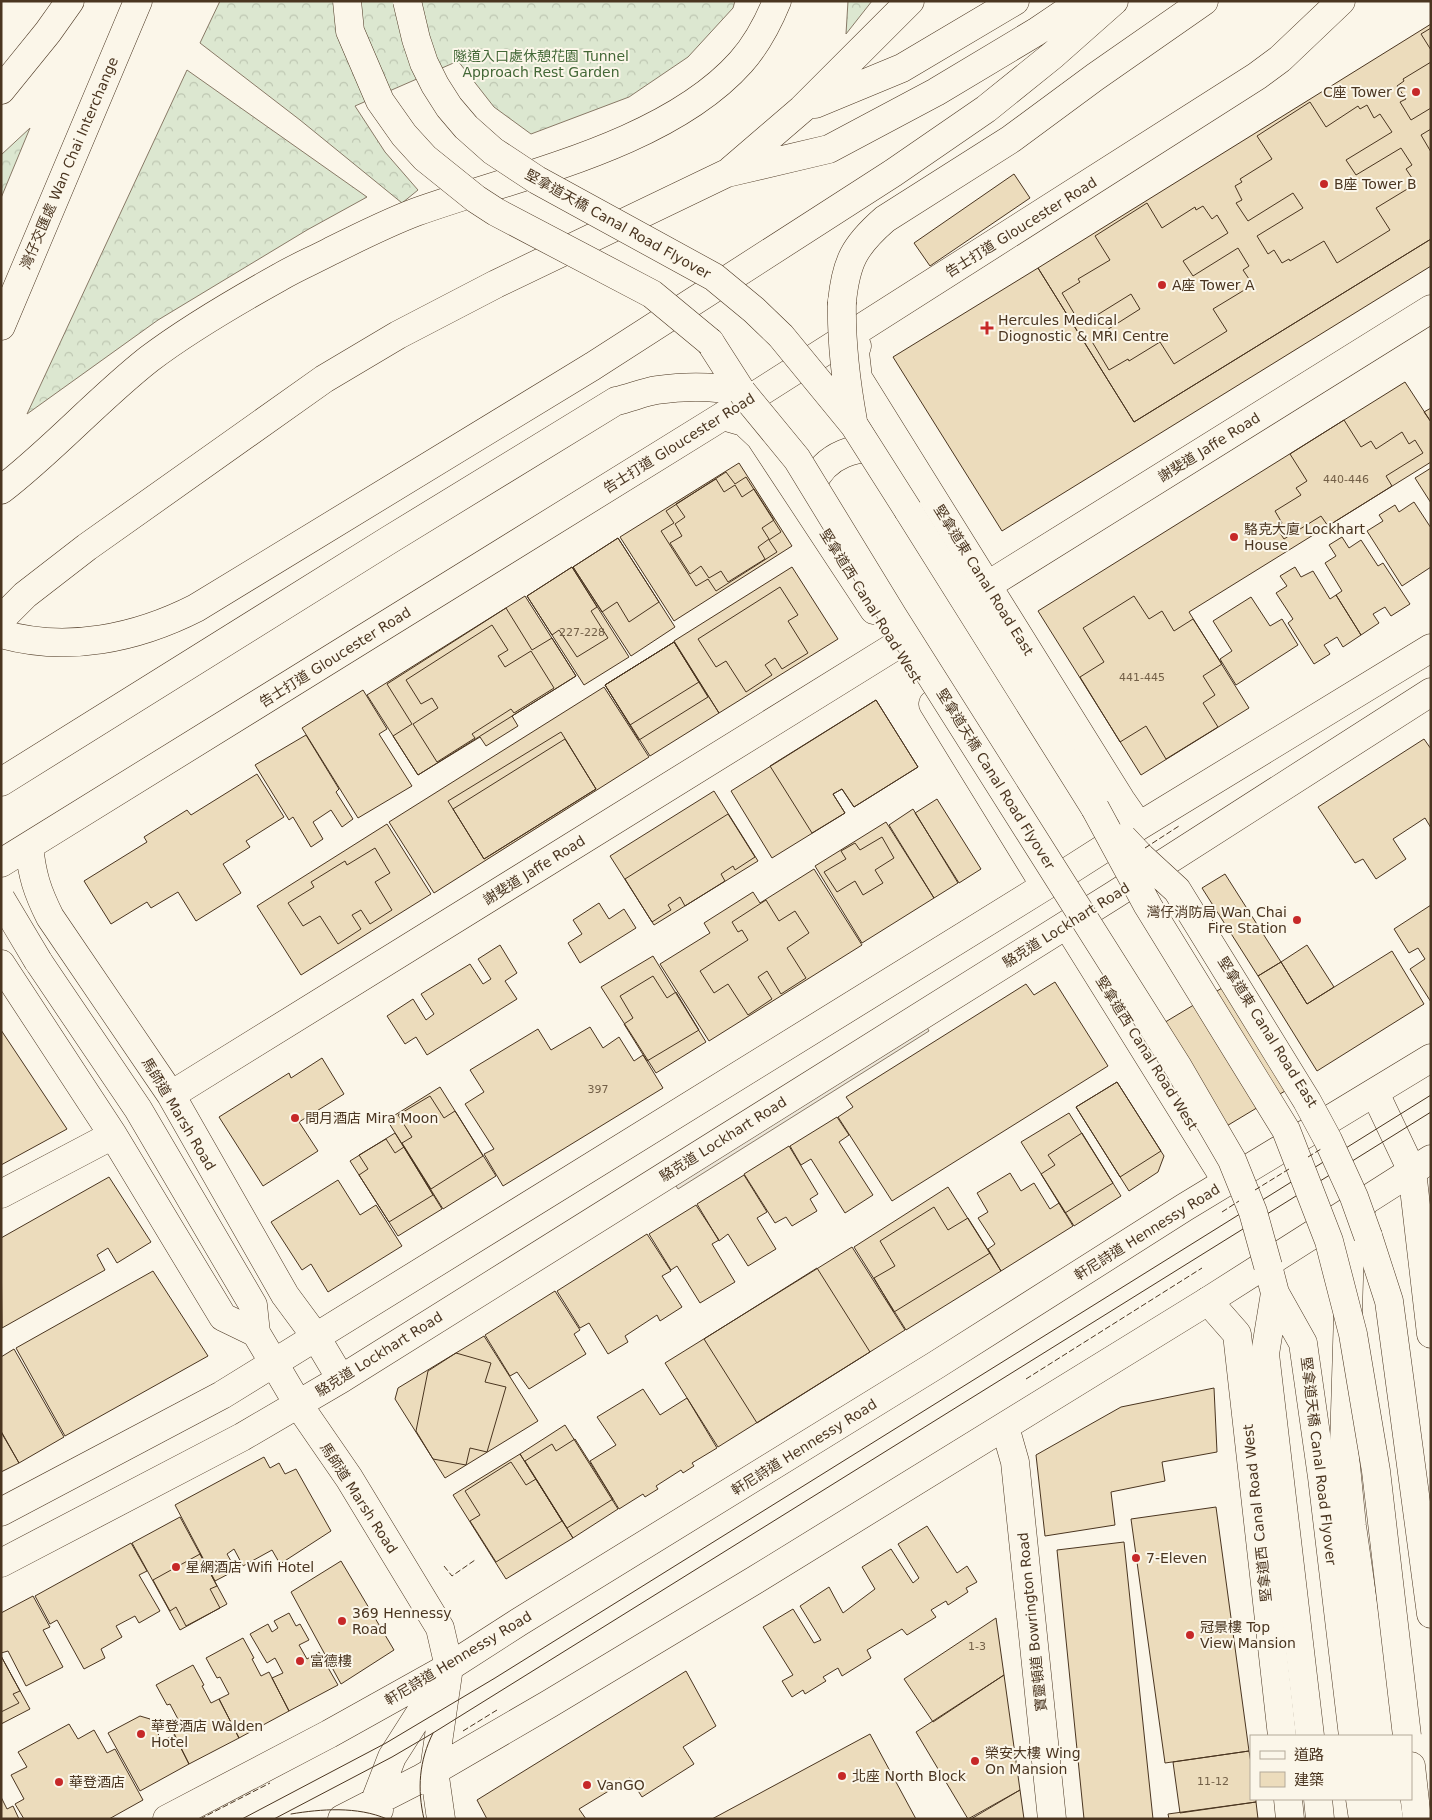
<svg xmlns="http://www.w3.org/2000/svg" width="1432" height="1820" font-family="'DejaVu Sans','Noto Sans TC',sans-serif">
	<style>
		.forest { fill: url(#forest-crowns); stroke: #887966 }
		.parking { fill: #ede7d9; stroke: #887966 }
		.building { fill: #ecdcbc; stroke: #4a3520 }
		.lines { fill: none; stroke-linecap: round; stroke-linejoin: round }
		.minor-casing { stroke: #4a3520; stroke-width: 29 }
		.major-casing { stroke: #4a3520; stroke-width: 29 }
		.highway-casing { stroke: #4a3520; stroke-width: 29 }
		.minor { stroke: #fbf6e9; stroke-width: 28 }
		.major { stroke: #fbf6e9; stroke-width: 28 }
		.highway { stroke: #fbf6e9; stroke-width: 28 }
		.tram { stroke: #4a3520; stroke-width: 1 }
		.major-bridge-casing { stroke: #4a3520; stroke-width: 29; stroke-linecap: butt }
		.highway-bridge-casing { stroke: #4a3520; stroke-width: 29; stroke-linecap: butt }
		.major-bridge { stroke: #fbf6e9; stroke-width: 28 }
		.highway-bridge { stroke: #fbf6e9; stroke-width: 28 }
		.fence { stroke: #4a3520; stroke-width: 1; stroke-dasharray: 6 2.5; stroke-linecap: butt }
		.poi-dot { fill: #c62828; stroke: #fbf6e9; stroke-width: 2 }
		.labels { text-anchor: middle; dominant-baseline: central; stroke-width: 4; stroke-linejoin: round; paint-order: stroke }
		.number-label { font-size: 11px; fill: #725f47 }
		.park-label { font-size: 14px; fill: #436837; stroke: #fbf6e9 }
		.poi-label { font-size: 14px; fill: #4a3520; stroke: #fbf6e9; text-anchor: start }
		.street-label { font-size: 14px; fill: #4a3520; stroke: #fbf6e9 }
	</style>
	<defs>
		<pattern id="forest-crowns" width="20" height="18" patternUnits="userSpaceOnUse" patternTransform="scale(1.25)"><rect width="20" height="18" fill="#dce7d0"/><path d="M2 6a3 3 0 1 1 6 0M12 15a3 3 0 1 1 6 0" fill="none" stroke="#bec7b2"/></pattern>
	</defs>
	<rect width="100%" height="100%" fill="#fbf6e9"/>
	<path class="forest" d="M220 1H735L733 8 688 57 629 97 531 134 494 107 458 61 355 106 385 152 418 190 402 203 300 120 200 43Z
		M848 1H872L846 34Z
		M187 70 367 197 307 230 158 320 27 414Z
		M30 128 1 198V155Z"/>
	<path class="parking" d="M923 1020 929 1031 678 1189 671 1178Z"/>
	<path class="building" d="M1431 24V239L1134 422 1038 268Z
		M1431 28V50L1421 34Z
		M1431 62V108L1411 120 1400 102 1406 99 1397 86 1404 81 1403 79Z
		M1310 102 1326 127 1358 106 1360 109 1367 105 1374 118 1380 114 1392 132 1346 160 1356 175 1401 148 1412 165 1406 169 1414 181 1407 186 1409 188 1376 208 1390 230 1337 263 1324 241 1290 261 1289 259 1282 263 1274 250 1268 254 1257 236 1303 208 1293 193 1248 221 1236 203 1242 200 1235 186 1242 182 1240 179 1272 159 1257 136Z
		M1431 129V152L1421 135Z
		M1014 174 1030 198 930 266 914 243Z
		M1147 203 1162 228 1195 207 1196 210 1203 206 1212 219 1217 215 1228 233 1183 261 1193 276 1238 248 1249 266 1243 270 1251 282 1245 287 1246 289 1213 309 1227 331 1174 364 1160 342 1129 361 1128 359 1109 370 1091 340 1140 309 1131 294 1081 325 1062 293 1080 282 1078 279 1110 260 1095 236Z
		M1431 239V266L1002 531 893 357 1038 268 1134 422Z
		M1405 382 1431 422V462L1189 612 1249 708 1141 775 1038 611Z
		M1431 408V422L1424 412Z
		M1344 420 1361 447 1371 441 1376 449 1402 432 1409 444 1415 440 1423 453 1386 476 1392 486 1328 526 1321 516 1284 539 1276 527 1282 523 1275 511 1301 495 1296 488 1307 481 1290 454Z
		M739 463 792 546 674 621 620 537Z
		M1431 468V503L1415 478Z
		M726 472 735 484 746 477 781 532 769 540 777 552 716 591 708 579 696 586 661 531 674 523 666 511Z
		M716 479 724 492 735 485 742 497 754 489 774 520 762 528 769 539 758 547 765 559 728 582 721 571 709 578 701 566 690 574 670 543 682 536 675 524 685 517 676 504Z
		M1414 502 1431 528V567L1402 586 1367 531 1383 521 1379 515 1395 505 1399 512Z
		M1342 537 1349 548 1361 540 1378 566 1383 563 1410 604 1391 616 1385 607 1373 614 1379 623 1361 635 1336 595 1342 591 1325 563 1336 556 1329 545Z
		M618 538 659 602 629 622 617 602 602 612 573 567Z
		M618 538 675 627 631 656 573 567Z
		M572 567 629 657 584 685 527 596Z
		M572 567 597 607 591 611 608 638 577 657 559 630 552 635 527 596Z
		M792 567 838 639 719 713 674 641Z
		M1295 567 1301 577 1313 571 1330 599 1336 595 1361 635 1343 647 1337 637 1324 645 1330 654 1314 664 1288 623 1293 619 1276 593 1287 586 1280 576Z
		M780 587 798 615 788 621 808 653 782 669 775 658 765 665 772 675 746 692 726 661 716 667 698 639Z
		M525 596 576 676 512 716 518 726 486 746 480 737 418 775 367 695Z
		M1134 596 1149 619 1162 611 1174 631 1193 619 1222 664 1203 676 1215 695 1203 703 1218 727 1166 759 1146 726 1120 742 1080 677 1104 662 1083 628Z
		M1251 597 1270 626 1282 619 1298 645 1236 685 1220 659 1232 651 1213 621Z
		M506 608 532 650 552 638 576 676 418 775 393 736 412 724 387 684Z
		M492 625 508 650 498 656 505 667 531 651 554 688 514 713 511 709 472 734 475 738 437 762 413 724 438 708 432 698 421 704 406 680Z
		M674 642 699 682 630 725 605 685Z
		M674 642 708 697 639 740 605 685Z
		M674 642 719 713 650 756 605 685Z
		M604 687 649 757 434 893 389 822Z
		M363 690 387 729 379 734 412 786 358 818 302 728Z
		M876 700 918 767 854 807 842 789 833 794 845 813 772 858 731 791Z
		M876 700 918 767 854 807 842 789 833 794 845 813 812 833 770 766Z
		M561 732 596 789 484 859 448 801Z
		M306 735 339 789 336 792 353 819 342 827 331 810 313 822 323 839 311 847 293 817 289 820 255 765Z
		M565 739 596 789 484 859 453 809Z
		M1424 739 1431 749V828L1425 818 1393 839 1406 859 1376 879 1363 859 1355 863 1318 807Z
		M257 774 284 817 246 841 250 847 223 864 241 893 196 921 178 892 151 908 147 902 111 924 84 881 147 842 144 837 187 810 191 815Z
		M714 791 758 861 654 925 610 856Z
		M937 799 981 869 959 883 915 813Z
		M913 809 958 883 934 898 889 825Z
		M728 814 755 857 735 870 733 866 721 874 725 881 685 906 680 897 668 905 671 910 652 922 625 879Z
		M886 822 934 898 862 943 815 866Z
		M387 824 431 894 301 975 257 906Z
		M882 837 894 858 875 870 883 883 863 895 855 881 837 892 824 872 846 859 841 851 855 843 860 850Z
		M375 848 390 873 375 882 392 910 370 924 361 910 352 915 361 929 338 944 320 916 303 926 288 903 314 887 311 882 345 861 347 865Z
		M814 869 862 945 709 1041 660 964 710 933 704 923 753 892 760 903Z
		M1225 874 1281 962 1258 976 1202 888Z
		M766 900 779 921 795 911 809 933 787 948 806 978 781 994 767 971 758 977 772 999 748 1015 728 984 714 993 700 971 748 940 742 930 738 932 732 922Z
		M599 903 609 919 624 909 636 928 580 963 568 943 582 934 573 920Z
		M1431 905V1002L1410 969 1425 959 1418 948 1409 953 1394 929Z
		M500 945 517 973 505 981 517 999 427 1055 416 1037 405 1044 387 1016 413 999 426 1020 434 1014 421 994 470 964 483 984 491 979 478 959Z
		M1307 945 1334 987 1307 1004 1281 962Z
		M1392 951 1424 1004 1317 1071 1258 976 1281 962 1307 1004Z
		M653 956 706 1042 656 1073 601 987Z
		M653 976 667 998 676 992 699 1030 647 1061 624 1024 633 1018 620 996Z
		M1055 982 1108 1066 892 1201 838 1117 853 1107 846 1097 1026 984 1034 995Z
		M1227 985 1290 1088 1220 1130 1157 1027Z
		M590 1027 603 1048 619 1037 634 1061 643 1055 663 1088 503 1186 484 1154 494 1149 465 1104 484 1092 470 1070 538 1029 551 1050Z
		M1 1030 67 1129 1 1165Z
		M322 1058 344 1094 299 1122 318 1151 263 1186 219 1117 289 1073 291 1078Z
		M1117 1082 1161 1151 1120 1177 1076 1107Z
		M1117 1082 1164 1156 1158 1172 1129 1191 1076 1107Z
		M440 1087 496 1176 443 1209 387 1120Z
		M430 1096 444 1118 455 1111 483 1156 431 1189 402 1143 412 1137 398 1115Z
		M1069 1113 1121 1196 1074 1226 1021 1142Z
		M837 1117 849 1135 839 1142 873 1195 845 1213 811 1159 801 1165 790 1146Z
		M395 1133 442 1209 398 1236 350 1161Z
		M1082 1133 1113 1183 1065 1213 1041 1174 1055 1165 1048 1155Z
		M386 1139 395 1153 404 1147 433 1195 389 1222 359 1175 368 1169 359 1155Z
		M789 1146 818 1194 810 1199 817 1211 792 1226 786 1217 775 1223 744 1174Z
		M1010 1173 1021 1191 1034 1183 1050 1209 1059 1203 1073 1226 1001 1271 988 1249 995 1244 978 1218 988 1212 977 1193Z
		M744 1175 767 1212 757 1218 776 1249 748 1266 728 1234 719 1241 697 1204Z
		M109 1177 151 1242 117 1263 108 1248 97 1255 105 1270 2 1328 1 1238Z
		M338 1180 360 1215 376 1205 402 1246 328 1292 311 1264 302 1270 271 1222Z
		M948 1187 1001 1271 906 1330 854 1247Z
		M696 1205 719 1240 712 1244 735 1282 700 1303 677 1266 671 1270 649 1234Z
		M934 1207 948 1230 968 1218 990 1253 894 1312 874 1278 895 1266 880 1241Z
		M647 1234 671 1271 662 1276 682 1307 660 1321 657 1315 625 1336 628 1342 608 1354 589 1323 580 1328 557 1291Z
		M852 1247 905 1330 718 1447 665 1363Z
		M817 1268 870 1352 757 1423 704 1339Z
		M153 1271 208 1356 65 1436 16 1348Z
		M555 1291 580 1330 574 1334 586 1354 529 1389 517 1372 510 1376 485 1335Z
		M484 1336 538 1421 445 1478 395 1399 398 1388Z
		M14 1349 64 1437 19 1463 1 1431V1357Z
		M456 1353 491 1363 485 1382 506 1387 487 1452 470 1448 466 1465 433 1459 416 1431 428 1371Z
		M1214 1388 1217 1452 1162 1462 1165 1481 1111 1492 1115 1525 1045 1536 1036 1455 1121 1407Z
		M643 1389 660 1415 687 1398 717 1448 692 1463 694 1466 683 1473 681 1470 656 1486 658 1489 645 1497 643 1494 619 1509 590 1461 616 1445 597 1417Z
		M565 1425 618 1509 573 1538 520 1454Z
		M1 1432 19 1463 1 1472Z
		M575 1439 613 1499 567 1528 525 1461 552 1444 556 1451Z
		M520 1454 573 1538 506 1579 453 1495Z
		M264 1457 270 1468 279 1463 285 1474 296 1469 331 1531 280 1564 272 1550 243 1566 234 1549 227 1554 236 1570 215 1581 175 1505Z
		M511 1462 526 1485 536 1479 562 1521 496 1562 470 1521 480 1515 465 1491Z
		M1216 1507 1249 1751 1165 1763 1131 1519Z
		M180 1517 227 1604 180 1630 132 1543Z
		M927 1526 957 1573 967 1566 977 1582 966 1588 968 1592 948 1605 946 1601 931 1610 936 1617 907 1635 902 1629 867 1650 871 1658 842 1676 838 1668 823 1677 826 1681 805 1694 803 1690 792 1697 782 1681 793 1675 763 1627 793 1609 814 1643 821 1640 800 1606 829 1587 843 1613 875 1589 862 1567 891 1549 913 1583 919 1578 898 1544Z
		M1124 1542 1153 1819H1084L1057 1550Z
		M131 1543 147 1571 139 1575 160 1611 139 1623 135 1616 116 1626 122 1637 101 1649 105 1658 84 1669 57 1620 50 1624 35 1596Z
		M200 1554 217 1586 210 1589 220 1608 186 1626 176 1607 170 1611 153 1580Z
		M341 1561 394 1650 341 1684 291 1592Z
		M33 1596 50 1627 43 1630 63 1667 26 1686 8 1651 1 1653V1613Z
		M289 1613 296 1626 300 1624 309 1640 299 1645 307 1659 319 1652 338 1685 289 1711 272 1678 283 1673 275 1658 267 1663 250 1634 268 1624 272 1632 278 1628 274 1621Z
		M996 1618 1004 1675 933 1722 904 1679Z
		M243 1638 254 1658 252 1659 261 1676 269 1672 289 1711 239 1738 219 1699 229 1694 220 1677 217 1678 206 1658Z
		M1 1656 30 1709 1 1724Z
		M1 1656 20 1691 13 1694 19 1703 1 1712Z
		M193 1665 204 1685 202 1686 211 1703 219 1699 239 1738 189 1764 170 1725 179 1721 170 1704 167 1705 156 1685Z
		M686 1671 716 1726 683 1747 694 1764 642 1797 630 1778 579 1809 586 1819H487L477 1800Z
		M1004 1675 1020 1790 968 1819 916 1732Z
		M140 1716 150 1719 162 1741 174 1735 189 1764 140 1791 108 1733Z
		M69 1724 78 1739 94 1730 107 1753 115 1749 143 1800 109 1819H24L15 1804 24 1799 11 1775 27 1767 18 1752Z
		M870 1734 916 1819H712Z
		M1249 1751 1251 1763V1799H1256V1802L1180 1813 1173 1762Z
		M1020 1790 1024 1819H971Z
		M1 1797 7 1809 13 1806 19 1819H1Z
		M1256 1802 1258 1819H1169L1168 1814Z"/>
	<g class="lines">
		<defs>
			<path id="minor" d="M857 346 855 352 858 378 1121 800 1139 826
				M723 416 744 422 760 437 874 610
				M807 505C808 499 810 492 812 486 824 455 859 442 889 452
				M988 585 1431 309
				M933 704 1045 886
				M29 846C32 875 37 891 50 917L171 1095 285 1295 316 1337 341 1379
				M1 863 723 416 1257 76 1280 59 1341 1
				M1067 925 1227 1182
				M1 964 113 1135 223 1317 256 1333
				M1375 1093 1412 1171 1431 1334
				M171 1095 897 645
				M1 1194 113 1135
				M1366 1199C1357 1215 1353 1228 1350 1246L1344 1446 1352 1526 1368 1638 1379 1736
				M1208 1301 1237 1334 1282 1736
				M1005 1427 1015 1462 1052 1819
				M1 1512 222 1395 1045 886 1139 826 1431 648
				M1 1563 242 1437 341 1379 1114 895 1431 692
				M1288 1799 1290 1819
				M1386 1799 1389 1819"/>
			<path id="major" d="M38 961 138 1109 253 1305 256 1333 298 1404 349 1478 440 1628 449 1667 434 1770 441 1819
				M379 1810 375 1801 392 1757 443 1677
				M167 1819 329 1734 449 1667 519 1622 936 1365 1185 1207 1431 1058
				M342 1819 420 1779 549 1704 755 1580 1208 1301 1431 1159"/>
			<path id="highway" d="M1 90 48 32 70 1
				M815 104 902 68 1015 1
				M731 170 802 109 910 1
				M842 302C846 262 854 246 885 219L1011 139 1095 77 1204 1
				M1 326 138 1
				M710 342 742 392
				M1 490C53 450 97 400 149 359 190 328 235 302 280 277 297 267 314 260 331 251 359 237 387 223 416 212 519 175 667 145 741 62 757 44 768 23 777 1
				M908 510 1095 808
				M1 619 25 595 87 547 324 379 398 335 496 284 727 173 829 149 936 92 1036 32 1082 1
				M1 634C67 653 137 638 196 608L593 366 893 173 986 109 1053 55 1114 1
				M1 782 389 540 616 401C630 398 644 392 657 390 685 386 715 386 742 392
				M1368 1236 1389 1301 1431 1614
				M1268 1266 1275 1293 1303 1343 1322 1477 1353 1736
				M1275 1293 1265 1354 1310 1736
				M1411 1766 1417 1819
				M1318 1799 1320 1819
				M1360 1799 1363 1819"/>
		</defs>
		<use href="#minor" class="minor-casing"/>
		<use href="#major" class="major-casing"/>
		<use href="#highway" class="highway-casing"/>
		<use href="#minor" class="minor"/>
		<use href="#major" class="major"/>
		<use href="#highway" class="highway"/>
		<path class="tram" d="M291 1814C321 1809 357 1806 387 1819
			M242 1819 386 1743 495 1678 1431 1095
			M274 1819 392 1757 433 1733 1431 1112
			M424 1819C417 1789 419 1761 433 1733"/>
		<defs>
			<path id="major-bridge" d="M1 899 38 961"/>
			<path id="highway-bridge" d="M347 1 350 31 380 101 404 135 425 158 476 199 496 212 652 294 710 342
				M407 1 416 39 424 63 435 85 449 107 466 127 493 151 537 180 714 277 754 310 781 336 854 425 908 510
				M842 302C841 343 846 382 853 421
				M742 392 797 459 893 616 1178 1067 1232 1160 1253 1212 1268 1266
				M1095 808 1148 906 1286 1130 1329 1241 1353 1334 1376 1471 1407 1736
				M1123 838 1141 857 1177 890 1307 1101 1328 1140 1354 1197 1368 1236"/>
		</defs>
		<use href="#major-bridge" class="major-bridge-casing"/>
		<use href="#highway-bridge" class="highway-bridge-casing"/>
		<use href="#major-bridge" class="major-bridge"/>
		<use href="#highway-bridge" class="highway-bridge"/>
		<path class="fence" d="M1145 848 1179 826
			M1308 1157 1321 1149
			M1255 1190 1289 1169
			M1222 1212 1239 1201
			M1026 1379 1202 1268
			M444 1566 452 1576 475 1560
			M463 1731 497 1710
			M200 1819 270 1783"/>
	</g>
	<g class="poi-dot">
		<circle cx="1416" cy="92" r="5"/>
		<circle cx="1324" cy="184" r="5"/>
		<circle cx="1162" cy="285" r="5"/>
		<path d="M984.5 320.5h5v5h5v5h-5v5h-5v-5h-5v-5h5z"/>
		<circle cx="1234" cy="537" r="5"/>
		<circle cx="1297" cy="920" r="5"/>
		<circle cx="295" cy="1118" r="5"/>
		<circle cx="1136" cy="1558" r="5"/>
		<circle cx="176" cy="1567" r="5"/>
		<circle cx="342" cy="1621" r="5"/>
		<circle cx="1190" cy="1635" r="5"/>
		<circle cx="300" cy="1661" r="5"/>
		<circle cx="141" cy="1734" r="5"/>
		<circle cx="975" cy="1761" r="5"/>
		<circle cx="842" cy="1776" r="5"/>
		<circle cx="59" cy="1782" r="5"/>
		<circle cx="587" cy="1785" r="5"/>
	</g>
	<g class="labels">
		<g class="number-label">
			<text x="1346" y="479">440-446</text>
			<text x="582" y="632">227-228</text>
			<text x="1142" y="677">441-445</text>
			<text x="598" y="1089">397</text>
			<text x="977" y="1646">1-3</text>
			<text x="1213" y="1781">11-12</text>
		</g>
		<g class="park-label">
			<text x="541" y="56">隧道入口處休憩花園 Tunnel<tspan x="541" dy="16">Approach Rest Garden</tspan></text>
		</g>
		<g class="poi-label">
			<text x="1406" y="92" text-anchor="end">C座 Tower C</text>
			<text x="1334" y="184">B座 Tower B</text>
			<text x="1172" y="285">A座 Tower A</text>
			<text x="998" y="320">Hercules Medical<tspan x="998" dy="16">Diognostic &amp; MRI Centre</tspan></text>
			<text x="1244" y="529">駱克大廈 Lockhart<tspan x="1244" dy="16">House</tspan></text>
			<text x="1287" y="912" text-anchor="end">灣仔消防局 Wan Chai<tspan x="1287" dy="16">Fire Station</tspan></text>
			<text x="305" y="1118">問月酒店 Mira Moon</text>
			<text x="1146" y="1558">7-Eleven</text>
			<text x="186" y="1567">星網酒店 Wifi Hotel</text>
			<text x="352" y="1613">369 Hennessy<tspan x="352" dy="16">Road</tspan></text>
			<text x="1200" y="1627">冠景樓 Top<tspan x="1200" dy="16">View Mansion</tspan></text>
			<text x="310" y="1661">富德樓</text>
			<text x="151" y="1726">華登酒店 Walden<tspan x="151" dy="16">Hotel</tspan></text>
			<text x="985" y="1753">榮安大樓 Wing<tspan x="985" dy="16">On Mansion</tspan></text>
			<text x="852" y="1776">北座 North Block</text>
			<text x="69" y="1782">華登酒店</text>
			<text x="597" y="1785">VanGO</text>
		</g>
		<g class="street-label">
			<text transform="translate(69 163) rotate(-67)">灣仔交匯處 Wan Chai Interchange</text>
			<text transform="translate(618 224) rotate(29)">堅拿道天橋 Canal Road Flyover</text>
			<text transform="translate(1021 227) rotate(-32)">告士打道 Gloucester Road</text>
			<text transform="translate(679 443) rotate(-32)">告士打道 Gloucester Road</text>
			<text transform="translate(1209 447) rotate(-32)">謝斐道 Jaffe Road</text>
			<text transform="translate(984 580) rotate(58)">堅拿道東 Canal Road East</text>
			<text transform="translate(871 606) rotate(58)">堅拿道西 Canal Road West</text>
			<text transform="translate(335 657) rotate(-32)">告士打道 Gloucester Road</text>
			<text transform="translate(996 779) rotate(58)">堅拿道天橋 Canal Road Flyover</text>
			<text transform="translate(534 870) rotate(-32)">謝斐道 Jaffe Road</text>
			<text transform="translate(1066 925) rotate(-32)">駱克道 Lockhart Road</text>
			<text transform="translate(1268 1032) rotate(58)">堅拿道東 Canal Road East</text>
			<text transform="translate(1147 1053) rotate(58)">堅拿道西 Canal Road West</text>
			<text transform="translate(179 1114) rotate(59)">馬師道 Marsh Road</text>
			<text transform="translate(723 1139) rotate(-32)">駱克道 Lockhart Road</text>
			<text transform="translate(1147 1232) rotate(-32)">軒尼詩道 Hennessy Road</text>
			<text transform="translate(379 1354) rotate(-32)">駱克道 Lockhart Road</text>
			<text transform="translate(804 1447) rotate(-32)">軒尼詩道 Hennessy Road</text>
			<text transform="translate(1319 1461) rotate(83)">堅拿道天橋 Canal Road Flyover</text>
			<text transform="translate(359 1498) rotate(57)">馬師道 Marsh Road</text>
			<text transform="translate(1257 1513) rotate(-96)">堅拿道西 Canal Road West</text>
			<text transform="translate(1032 1622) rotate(-96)">寶靈頓道 Bowrington Road</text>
			<text transform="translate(458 1658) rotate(-31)">軒尼詩道 Hennessy Road</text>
		</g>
	</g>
	<rect width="1432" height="1820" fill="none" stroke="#4a3520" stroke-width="5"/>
	<rect x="1250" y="1735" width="162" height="65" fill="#fbf6e9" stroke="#b4a999"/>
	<rect x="1260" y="1751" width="25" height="8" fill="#fbf6e9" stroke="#b4a999"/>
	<text x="1294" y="1760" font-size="15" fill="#4a3520">道路</text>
	<rect x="1260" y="1772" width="25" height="15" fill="#ecdcbc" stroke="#b4a999"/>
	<text x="1294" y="1785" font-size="15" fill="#4a3520">建築</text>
</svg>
